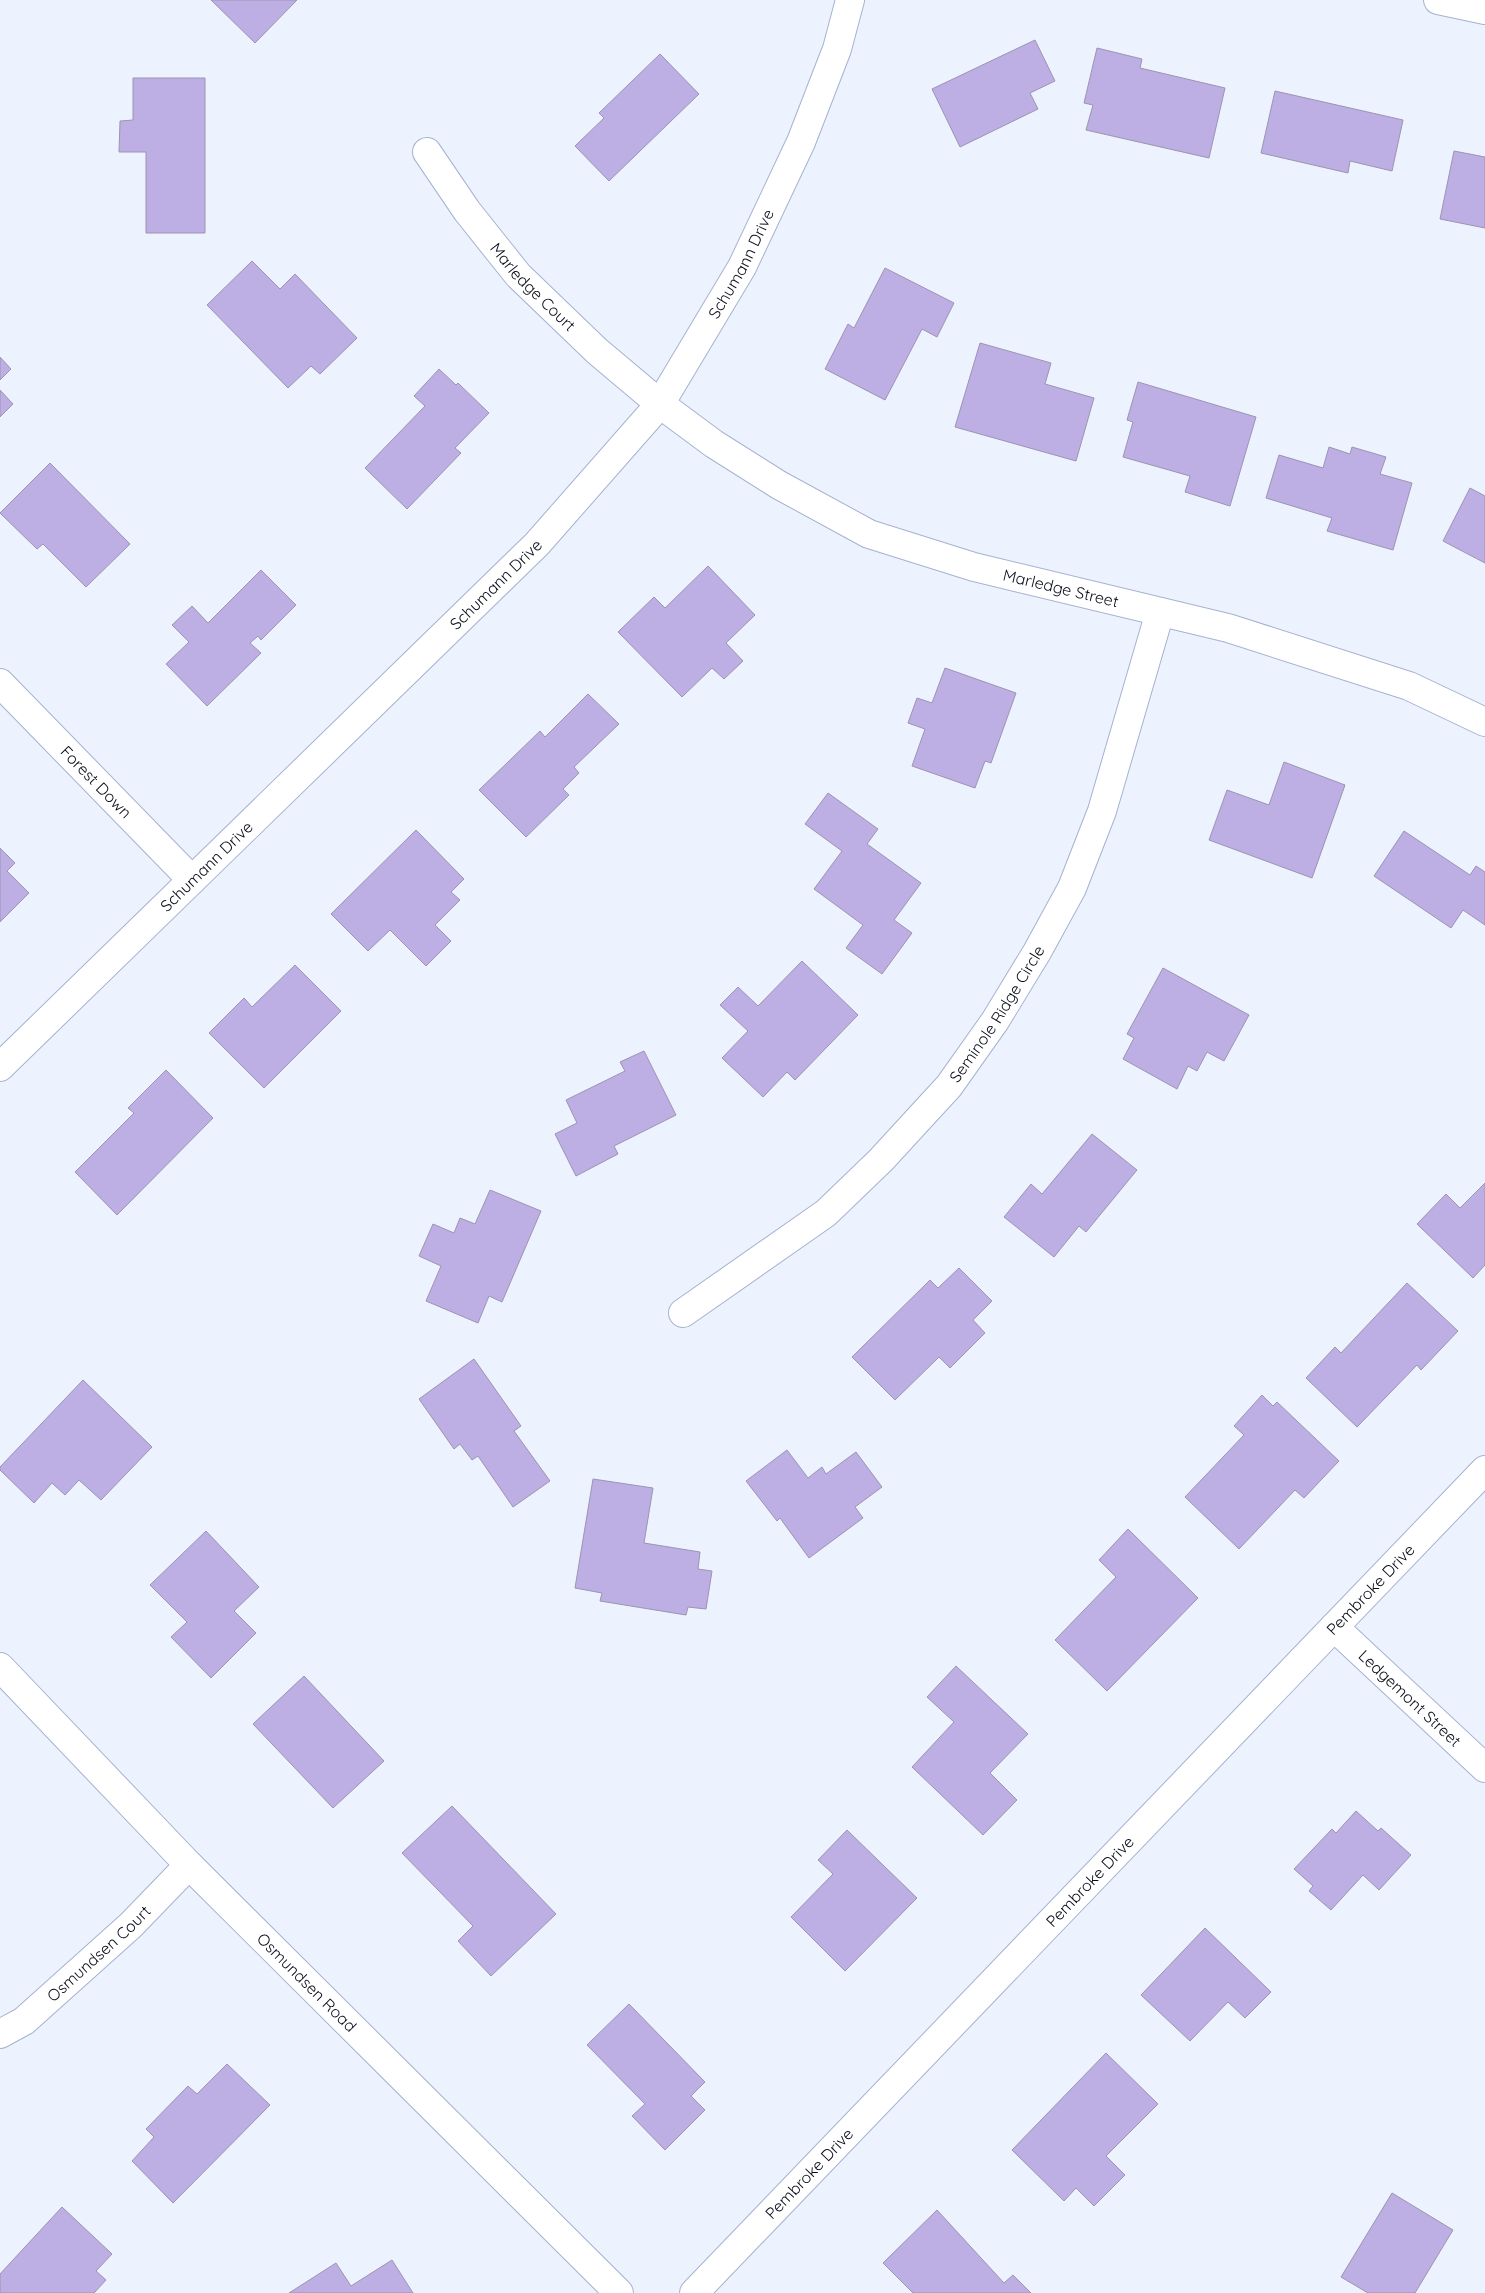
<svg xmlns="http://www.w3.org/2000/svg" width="1485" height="2293" font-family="Quicksand,sans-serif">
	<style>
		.building { fill: #bdaee4; stroke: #9c94b2 }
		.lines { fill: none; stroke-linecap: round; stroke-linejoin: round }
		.minor-casing { stroke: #a6b2d0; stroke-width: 30 }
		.minor { stroke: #fff; stroke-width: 28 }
		.labels { text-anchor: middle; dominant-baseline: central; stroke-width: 4; stroke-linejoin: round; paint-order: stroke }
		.street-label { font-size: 16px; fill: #090d17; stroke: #fff }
	</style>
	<rect width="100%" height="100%" fill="#ecf2fe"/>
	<path class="building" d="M211 0H297L255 43Z
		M1035 40 1055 81 1030 93 1038 109 960 147 932 89Z
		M1097 48 1142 59 1140 68 1225 88 1209 158 1086 130 1093 105 1084 103Z
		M660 54 699 94 609 181 575 146 604 118 599 113Z
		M133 78H205V233H146V152H119L120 121 133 120Z
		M1275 91 1403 120 1392 171 1350 161 1348 173 1261 153Z
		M1454 151 1485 157V228L1440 219Z
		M252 261 280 289 295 274 357 338 320 374 311 366 288 388 207 305Z
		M885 268 954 303 937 337 922 329 885 400 825 369 848 324 854 328Z
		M980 343 1051 363 1045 384 1094 398 1076 461 955 427Z
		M0 357 11 369 0 380Z
		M439 369 456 385 458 383 489 413 455 448 461 453 407 509 365 468 425 406 414 396Z
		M1138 382 1256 417 1230 506 1185 492 1190 476 1123 457 1133 422 1127 420Z
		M0 390 13 404 0 417Z
		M1329 447 1350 454 1352 447 1386 457 1380 474 1412 483 1393 550 1327 531 1332 518 1266 498 1279 455 1323 468Z
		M50 463 130 544 86 587 43 544 37 549 0 513Z
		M1470 488 1485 496V563L1443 541Z
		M708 566 755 615 726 643 743 661 724 679 712 668 682 697 618 632 654 597 665 608Z
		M261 570 296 605 261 640 258 636 250 643 261 653 207 706 166 664 189 642 172 625 192 606 208 623Z
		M945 668 1016 693 991 763 985 761 975 788 912 766 925 729 908 723 917 698 932 703Z
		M588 694 619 724 574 767 579 773 563 789 569 795 526 837 479 790 540 731 545 737Z
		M1284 762 1345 785 1312 878 1209 840 1227 790 1269 805Z
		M828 793 878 829 867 844 921 883 894 920 912 933 882 974 846 948 863 925 814 889 842 851 805 824Z
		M416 830 464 879 451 892 460 900 435 925 451 941 426 966 390 930 368 951 331 914Z
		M1404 831 1470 875 1476 866 1485 872V925L1463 910 1451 928 1374 876Z
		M0 848 15 863 7 871 29 893 0 922Z
		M802 961 858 1015 795 1080 787 1072 763 1097 722 1058 748 1031 720 1005 738 987 758 1006Z
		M295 965 341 1011 264 1088 209 1033 244 998 252 1007Z
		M1163 968 1249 1015 1224 1061 1207 1052 1197 1071 1188 1066 1177 1089 1123 1059 1134 1038 1127 1034Z
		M644 1051 676 1115 614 1146 618 1154 576 1176 555 1134 577 1123 566 1100 625 1071 620 1062Z
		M166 1070 213 1118 117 1215 75 1172 134 1113 128 1108Z
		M1092 1134 1137 1170 1086 1232 1079 1226 1054 1257 1004 1217 1031 1184 1042 1194Z
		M1485 1183V1265L1473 1278 1417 1224 1446 1194 1460 1208Z
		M490 1190 541 1211 502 1302 489 1296 478 1323 426 1301 441 1266 419 1256 433 1224 454 1233 460 1218 475 1224Z
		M959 1268 992 1301 973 1320 985 1333 950 1368 939 1357 895 1400 852 1357 930 1280 938 1288Z
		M1407 1283 1458 1331 1421 1370 1417 1365 1357 1427 1306 1378 1335 1347 1341 1353Z
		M474 1359 521 1426 514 1431 550 1481 513 1507 478 1456 472 1460 460 1444 454 1449 419 1399Z
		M83 1380 152 1447 101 1500 79 1480 65 1495 52 1483 34 1503 0 1470V1467Z
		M1262 1395 1273 1406 1277 1402 1339 1461 1304 1498 1295 1490 1239 1549 1185 1497 1244 1435 1234 1426Z
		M787 1450 808 1478 822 1467 826 1474 856 1452 882 1487 855 1507 863 1518 809 1558 780 1518 777 1521 746 1481Z
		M593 1479 653 1488 644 1543 700 1552 698 1569 712 1571 706 1609 688 1607 686 1615 600 1601 602 1593 575 1588Z
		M1128 1529 1198 1598 1107 1691 1055 1640 1116 1577 1099 1560Z
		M206 1531 259 1587 234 1611 256 1633 211 1678 171 1637 187 1622 150 1585Z
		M956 1666 1028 1734 990 1773 1017 1800 983 1835 912 1767 954 1722 927 1697Z
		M304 1676 384 1761 333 1808 253 1724Z
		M452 1806 556 1914 491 1976 458 1941 473 1926 402 1853Z
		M1356 1811 1378 1831 1381 1828 1411 1855 1379 1890 1363 1875 1331 1910 1309 1891 1313 1886 1294 1869 1332 1829 1336 1833Z
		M847 1830 917 1898 845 1971 791 1917 833 1874 818 1860Z
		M1205 1928 1271 1992 1245 2018 1228 2002 1190 2041 1141 1995Z
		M629 2004 705 2082 691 2096 705 2110 665 2150 632 2116 645 2104 587 2045Z
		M1106 2053 1158 2104 1106 2156 1125 2175 1094 2206 1076 2188 1064 2201 1012 2150Z
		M227 2064 270 2105 173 2203 132 2161 154 2137 146 2129 188 2086 197 2094Z
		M1392 2193 1453 2230 1415 2293H1368L1341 2277Z
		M62 2207 112 2254 96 2271 106 2280 94 2293H0V2274Z
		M937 2210 1004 2283 1013 2275 1031 2293H913L883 2263Z
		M392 2260 413 2293H289L336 2263 351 2286Z"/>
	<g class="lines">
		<defs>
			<g id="minor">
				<path d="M1438 0 1485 10"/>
				<path id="s1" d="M427 152 467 211 518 275 597 351 660 404 714 444 779 485 869 534 974 567 1228 628 1409 686 1485 722"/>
				<path id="s2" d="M0 683 192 880"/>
				<path id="s3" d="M0 1067 537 544 660 404 742 267 801 142 837 49 850 0"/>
				<path id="s4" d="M683 1313 826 1213 881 1160 949 1086 995 1021 1037 952 1072 888 1102 811 1160 612"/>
				<path id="s5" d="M1334 1627 1485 1768"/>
				<path id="s6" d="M0 1667 189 1865 619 2293"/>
				<path id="s7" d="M0 2034 24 2021 131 1925 189 1865"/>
				<path id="s8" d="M694 2293 1485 1470"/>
			</g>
		</defs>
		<use href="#minor" class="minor-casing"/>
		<use href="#minor" class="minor"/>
	</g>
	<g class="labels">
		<g class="street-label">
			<text stroke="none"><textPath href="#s3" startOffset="1098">Schumann Drive</textPath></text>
			<text stroke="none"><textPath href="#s1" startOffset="172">Marledge Court</textPath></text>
			<text stroke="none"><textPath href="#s3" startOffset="692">Schumann Drive</textPath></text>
			<text stroke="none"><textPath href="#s1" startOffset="791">Marledge Street</textPath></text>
			<text stroke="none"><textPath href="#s2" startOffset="138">Forest Down</textPath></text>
			<text stroke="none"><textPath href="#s3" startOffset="288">Schumann Drive</textPath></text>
			<text stroke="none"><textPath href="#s4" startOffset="438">Seminole Ridge Circle</textPath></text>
			<text stroke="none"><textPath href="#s8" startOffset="976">Pembroke Drive</textPath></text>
			<text stroke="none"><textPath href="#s5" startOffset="104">Ledgemont Street</textPath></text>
			<text stroke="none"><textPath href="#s8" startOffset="571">Pembroke Drive</textPath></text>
			<text stroke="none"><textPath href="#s7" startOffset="128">Osmundsen Court</textPath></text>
			<text stroke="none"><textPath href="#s6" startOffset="440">Osmundsen Road</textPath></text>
			<text stroke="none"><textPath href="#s8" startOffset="166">Pembroke Drive</textPath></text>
		</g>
	</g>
</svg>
